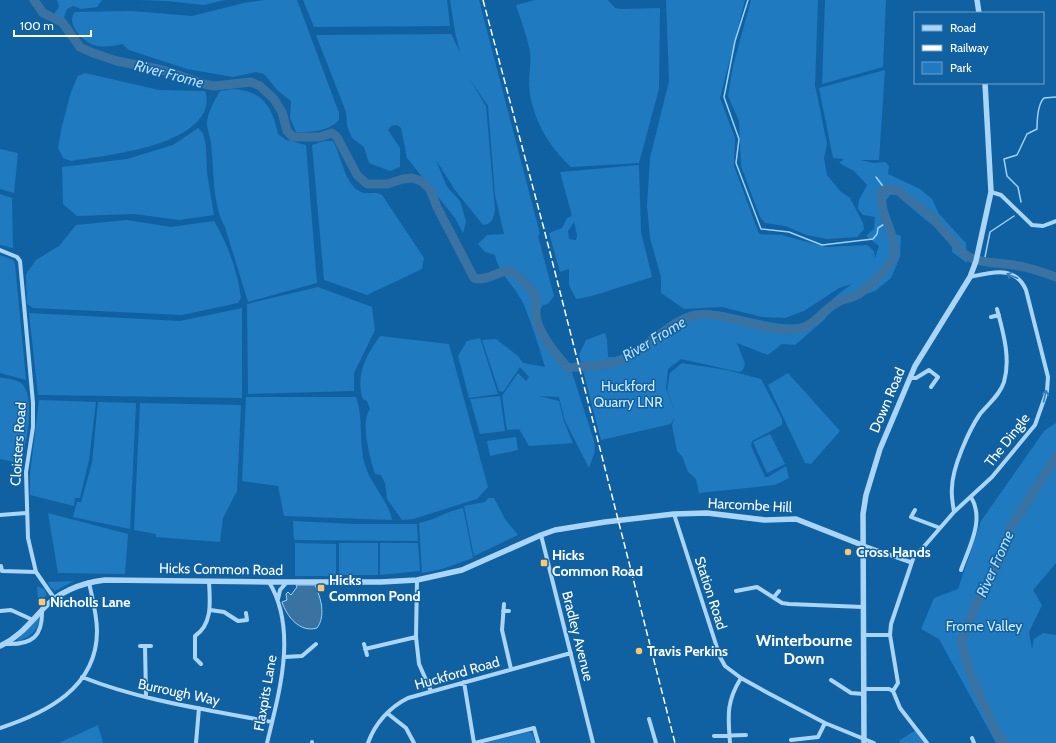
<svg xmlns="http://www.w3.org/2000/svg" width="1056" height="743" font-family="Cabin,sans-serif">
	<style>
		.green { fill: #1f7ac0; fill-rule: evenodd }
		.water { fill: #3a73a1; stroke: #9cd2f9 }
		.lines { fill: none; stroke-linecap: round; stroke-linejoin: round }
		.stream { stroke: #9cd2f9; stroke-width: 1.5 }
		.river { stroke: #3a73a1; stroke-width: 9 }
		.minor { stroke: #aad5f6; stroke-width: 4 }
		.tertiary { stroke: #aad5f6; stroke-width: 5.5 }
		.rail { stroke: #fff; stroke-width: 1.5; stroke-dasharray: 7 3; stroke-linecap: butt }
		.oneway { stroke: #367eb7 }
		.poi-dot { fill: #ffc56f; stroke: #1061a2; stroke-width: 1.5 }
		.labels { text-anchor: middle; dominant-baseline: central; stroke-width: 3; stroke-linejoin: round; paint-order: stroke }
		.park-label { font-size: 14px; fill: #d3ecfe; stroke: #1061a2 }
		.street-label { font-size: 14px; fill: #fff; stroke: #1061a2 }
		.poi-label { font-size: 14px; font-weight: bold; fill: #fff; stroke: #1061a2; text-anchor: start }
		.water-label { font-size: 15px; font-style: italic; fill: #b7defc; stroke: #1061a2 }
		.quarter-label { font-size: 16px; font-weight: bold; fill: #fff; stroke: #1061a2 }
	</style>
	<rect width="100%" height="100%" fill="#1061a2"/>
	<path class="green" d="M57 0H102L97 7 81 9 73 6 67 9 63 20 56 17 54 14 59 7Z
		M138 0H225L204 5 166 1Z
		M265 0H297L339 113V120C328 132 311 132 296 132L290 118 291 101 278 91 264 74 256 72 233 77 187 69 129 50 122 44C114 46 102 48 94 45 83 42 65 23 75 12L131 11 192 16 244 3Z
		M303 0H447L450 26 314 27Z
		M450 0H479L540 234 538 236 554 296 548 304 543 305C542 307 540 309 540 311 538 323 561 356 569 363L594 441 595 451 589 468 565 421 559 397 539 396 559 401 564 422 573 443 529 446 519 429 507 430 502 396 518 373 526 381 529 377 520 367 503 392 499 391 482 340 496 339 518 356 523 363 545 367C539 346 532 325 524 305 516 287 499 275 495 255L485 252 478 244 487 235 504 234 495 195 488 106 469 78 486 106 495 210C493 219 492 224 483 225L455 190 436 160 447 187 460 201 462 207 466 222 463 233 455 218 407 158 401 128 397 125 391 126 388 130 400 148V167L390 171 369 163 364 147 352 138 347 126 346 112 316 35 451 34 460 52 455 32Z
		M535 0H608L615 8 621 9 660 8 659 89 639 163 571 167C549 147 531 117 529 85 529 74 531 63 530 52 527 36 521 20 516 5Z
		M666 0H745L720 98 735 138 734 166 759 234 782 235 826 247 867 245 874 251 875 258 879 246 866 236 874 229 875 217 863 215 858 209 859 200 867 185 854 171 839 163 844 159 833 158 819 88 885 70 879 160H860L874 163 885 162 889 166 888 174 920 189 932 199 939 214 966 243 967 263 952 252V241C934 225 914 212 897 195H890L886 200 888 217 883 220 886 231 901 236 900 257 891 278 875 291 836 305 824 320 795 345 782 344 768 355 737 343 745 364 743 370 739 372 681 359 668 369 666 389 676 413 667 390 670 373 682 363 727 370 761 379 782 419V425L752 441 751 446 765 477H768L786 466 789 478 775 485 699 493 696 479 688 472 682 456 677 451 672 425 675 417 671 424 601 440 579 355 586 340 605 333 607 339 608 357H615L637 349C642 340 652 335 660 329 670 323 681 317 693 312 714 304 769 328 799 324 814 322 824 306 835 297 840 292 847 288 852 284L839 288 804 311 785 318 762 317 722 307 684 309 661 293V277L650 238 647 206 650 158 669 81Z
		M751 0H818L815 85 827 144 824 158 827 175 840 191 850 198 863 223 864 229 857 237 827 239 807 235 785 226 765 223 760 217 741 166 739 121 728 96 733 66Z
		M825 0H886L883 67 822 84Z
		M85 73 159 90 205 91C208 98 207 105 204 112 186 148 107 155 71 161L63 158 58 148 62 126 71 92 78 76Z
		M233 89C263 91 272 106 278 134L286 140 306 145 317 283 248 302 225 227C212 204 214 169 211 143 210 136 207 130 207 122 208 111 215 100 220 91Z
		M198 128 203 133 206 146 207 173 214 215 179 220 134 214 77 216 63 204 62 167 127 159 173 145Z
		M324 141H333C342 157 344 184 361 192 367 195 375 191 382 195L424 258 422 269 367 295 324 280 312 145Z
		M0 149 18 153 14 193 0 189Z
		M639 165 641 232 652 277 592 296 576 299 569 285V269L560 272 549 233 562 228 567 218 572 216 560 172ZM574 222 577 235 576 240 569 239 568 231Z
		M0 194 12 198 13 248 0 245Z
		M127 220 171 227 214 221C228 244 238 273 241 298L238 303 182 315 33 308 27 304 26 274 36 260 59 246 76 225Z
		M0 255 13 260 15 264 26 380 0 373Z
		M318 287 372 307 375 330 354 373V391L248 394 247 304Z
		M242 308V398L38 395 29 313 180 321Z
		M380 336 449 344 488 487 477 499 413 519 402 520 387 499 385 483 381 475 375 474C370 458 360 423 370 409L367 401 363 399C355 376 366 355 380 336Z
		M480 338 498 394 469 398 458 356 467 341Z
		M788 373 840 431 811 464 805 463 768 385Z
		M0 377C6 379 16 379 21 383 36 394 27 449 19 463L0 459Z
		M500 396 505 431 480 434 470 399Z
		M246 397H356C364 420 358 442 365 465 370 483 390 504 392 520L284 516 278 486 242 481Z
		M39 400 96 402 89 460 80 498H75L74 506 30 495V474Z
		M98 402 136 403 130 529 73 517 77 502H81L92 463Z
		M140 403 241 405 237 491 223 518 220 542 156 537V534L134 530Z
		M1056 423V563L1033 590 1042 605 1029 632 1032 649 1034 639 1043 633 1056 635V743H996L939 639 921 629 934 598 958 589 981 521 1044 431Z
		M770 434 785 464 767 473 753 442Z
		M516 437 518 450 490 456 487 441Z
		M488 498H494L505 519 518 535 474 556 464 506 485 502Z
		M463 508 473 558 442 569 422 573 419 523C435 520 447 511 463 508Z
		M48 513 128 534 125 574 58 573Z
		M293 521 353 524H417L418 541 294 540Z
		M295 543 336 544V576H295Z
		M339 543H378V575H339Z
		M380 543H418L420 571 380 575Z
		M74 581 55 591 50 587 48 582Z
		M37 586 44 589 47 595 38 604Z
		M38 618H40C37 632 30 637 18 641L17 640Z
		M98 725 103 743H59Z
		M916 730 926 743H899L900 740Z
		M529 732 532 733 536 743H485Z"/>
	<path class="water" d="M296 585H315C321 598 326 616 317 628 300 633 287 617 282 602L287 600 286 594 288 592 291 595 297 587Z"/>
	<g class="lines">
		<path class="stream" d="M748 0 735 41 724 97 739 139 736 163 761 229 789 232 822 245 873 239 877 234 878 228 886 223
			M876 177 885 189
			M1021 202 1018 187 1007 176 1004 159 1017 155 1027 134 1037 129C1037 121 1038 104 1044 98L1056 97
			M984 262 990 232 1014 216"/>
		<path class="river" d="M34 0 43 13 62 22 80 47 93 53 117 61 163 70 204 84 214 86 251 82 260 86 274 99 282 112 287 131 293 137H319L332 133 337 137 357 175 367 184H387L403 179 412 178 421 181 430 189 437 207 474 278C487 283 502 267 512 272 520 277 535 291 536 300 536 308 535 314 537 322 543 339 556 354 568 368 586 366 607 367 624 359 646 349 674 318 696 315 727 311 766 334 798 329 815 326 825 307 840 301 845 299 850 298 855 296 865 292 889 268 893 258 901 242 877 212 882 191L886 189 897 190 931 216 964 254C979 264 996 262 1013 265 1027 267 1043 272 1056 277
			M1005 743 998 736 985 707 970 673 961 641 973 611 1001 558 1011 527 1056 457"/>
		<path class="minor" d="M991 192 1001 195 1032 225 1043 226 1056 221
			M0 250 17 257 20 261 33 403V427L26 472 28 538 36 572 54 598
			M991 317 999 315
			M910 378H916L929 370 938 377 931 387
			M915 510 911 517 940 528
			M954 512C953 504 951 496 952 488 952 468 969 430 980 414 988 404 1000 395 1004 382 1011 358 1003 332 997 309
			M674 514 720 657 725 666 741 678 768 693 825 723 874 743
			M0 515 26 513
			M541 535 593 743
			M862 545 910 562
			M1 566 2 571 36 572
			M961 570C969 547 985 520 971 497
			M417 580 416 637 419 664 431 691
			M736 591 757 587 782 603 789 604 863 607
			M774 597 779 591
			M278 599 280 590 287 582
			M504 604 502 630 511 669
			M210 610 224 612 238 621 247 620 246 613
			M0 611 11 610 33 620
			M503 611H509
			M864 635H890
			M6 644C33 645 43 636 42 609
			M364 644 367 655
			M140 646H151
			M145 646 146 696
			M365 649 416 637
			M284 657 302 656 316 644
			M201 664 195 658V636C213 624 210 601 209 582
			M82 677C142 701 209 710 272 722
			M831 680 851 693 864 694
			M464 682 474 743
			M864 689H889L893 691 900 708 927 743
			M893 691 898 683 890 635 891 624 915 553 921 550 954 512 992 477 1035 425 1047 391 1048 377 1026 290C1015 265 992 272 970 277
			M387 713 406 728 414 743
			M649 719 656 743
			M0 728C46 713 97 688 97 631 97 614 92 598 89 582
			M714 736 746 735
			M972 738 974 743
			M791 740 818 737 825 723
			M196 743 199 708
			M267 743C279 693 298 630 269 582
			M312 743V742
			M368 743C375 723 390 707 408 698L571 653
			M475 743 534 728 538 742
			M730 743C728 716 726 702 741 678"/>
		<path class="tertiary" d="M977 0 979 13
			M0 646C18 638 29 624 42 610 59 591 80 583 105 580L269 582H381L417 580 462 570 541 535 555 530 605 522 674 514 707 513 765 520 796 519 862 545
			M864 743 863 514 866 495 880 449 915 366 970 277 976 261 991 192 985 83"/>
		<path class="rail" d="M483 0 544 229 675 743"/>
	</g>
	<defs><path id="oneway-shaft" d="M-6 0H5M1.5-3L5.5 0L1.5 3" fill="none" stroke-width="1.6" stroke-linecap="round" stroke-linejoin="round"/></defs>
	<g class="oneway">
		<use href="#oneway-shaft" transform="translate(1012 276) rotate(-158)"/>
		<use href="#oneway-shaft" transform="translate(1045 396) rotate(-76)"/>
	</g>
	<g class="poi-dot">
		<circle cx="848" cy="552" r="4"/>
		<rect x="540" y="559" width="8" height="8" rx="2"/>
		<rect x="317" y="584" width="8" height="8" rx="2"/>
		<rect x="38" y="598" width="8" height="8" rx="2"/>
		<circle cx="639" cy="651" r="4"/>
	</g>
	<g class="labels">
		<g class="park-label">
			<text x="628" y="386">Huckford<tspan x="628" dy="16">Quarry LNR</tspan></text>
			<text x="984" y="626">Frome Valley</text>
		</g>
		<g class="street-label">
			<text transform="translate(887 400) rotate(-67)">Down Road</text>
			<text transform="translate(1007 440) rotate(-52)">The Dingle</text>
			<text transform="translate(18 444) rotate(-86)">Cloisters Road</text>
			<text transform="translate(750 505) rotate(3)">Harcombe Hill</text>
			<text transform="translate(221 569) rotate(1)">Hicks Common Road</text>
			<text transform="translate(711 593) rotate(72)">Station Road</text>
			<text transform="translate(578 636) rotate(76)">Bradley Avenue</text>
			<text transform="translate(457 673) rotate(-16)">Huckford Road</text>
			<text transform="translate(179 692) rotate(12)">Burrough Way</text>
			<text transform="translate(265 693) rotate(-80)">Flaxpits Lane</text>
		</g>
		<g class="poi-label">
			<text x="856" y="552">Cross Hands</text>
			<text x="552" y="555">Hicks<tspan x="552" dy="16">Common Road</tspan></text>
			<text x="329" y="580">Hicks<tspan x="329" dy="16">Common Pond</tspan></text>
			<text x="50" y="602">Nicholls Lane</text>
			<text x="647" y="651">Travis Perkins</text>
		</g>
		<g class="water-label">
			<text transform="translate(169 74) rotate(15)">River Frome</text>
			<text transform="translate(654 339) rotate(-31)">River Frome</text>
			<text transform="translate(995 564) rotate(-66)">River Frome</text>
		</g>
		<g class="quarter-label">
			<text x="804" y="640">Winterbourne<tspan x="804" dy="18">Down</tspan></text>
		</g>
	</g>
	<rect x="914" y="12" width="130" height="72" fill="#1061a2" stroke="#70a0c7"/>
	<rect x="922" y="25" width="20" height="6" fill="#aad5f6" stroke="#70a0c7"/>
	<text x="950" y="32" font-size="12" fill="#ffffff">Road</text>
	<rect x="922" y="45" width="20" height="6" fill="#ffffff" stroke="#70a0c7"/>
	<text x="950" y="52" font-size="12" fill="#ffffff">Railway</text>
	<rect x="922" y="62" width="20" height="12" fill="#1f7ac0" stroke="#70a0c7"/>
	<text x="950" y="72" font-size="12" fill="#ffffff">Park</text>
	<path d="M14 30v6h77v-6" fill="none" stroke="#ffffff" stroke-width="2"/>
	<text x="20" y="30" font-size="12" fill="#ffffff" stroke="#1061a2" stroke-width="3" paint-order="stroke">100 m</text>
</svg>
